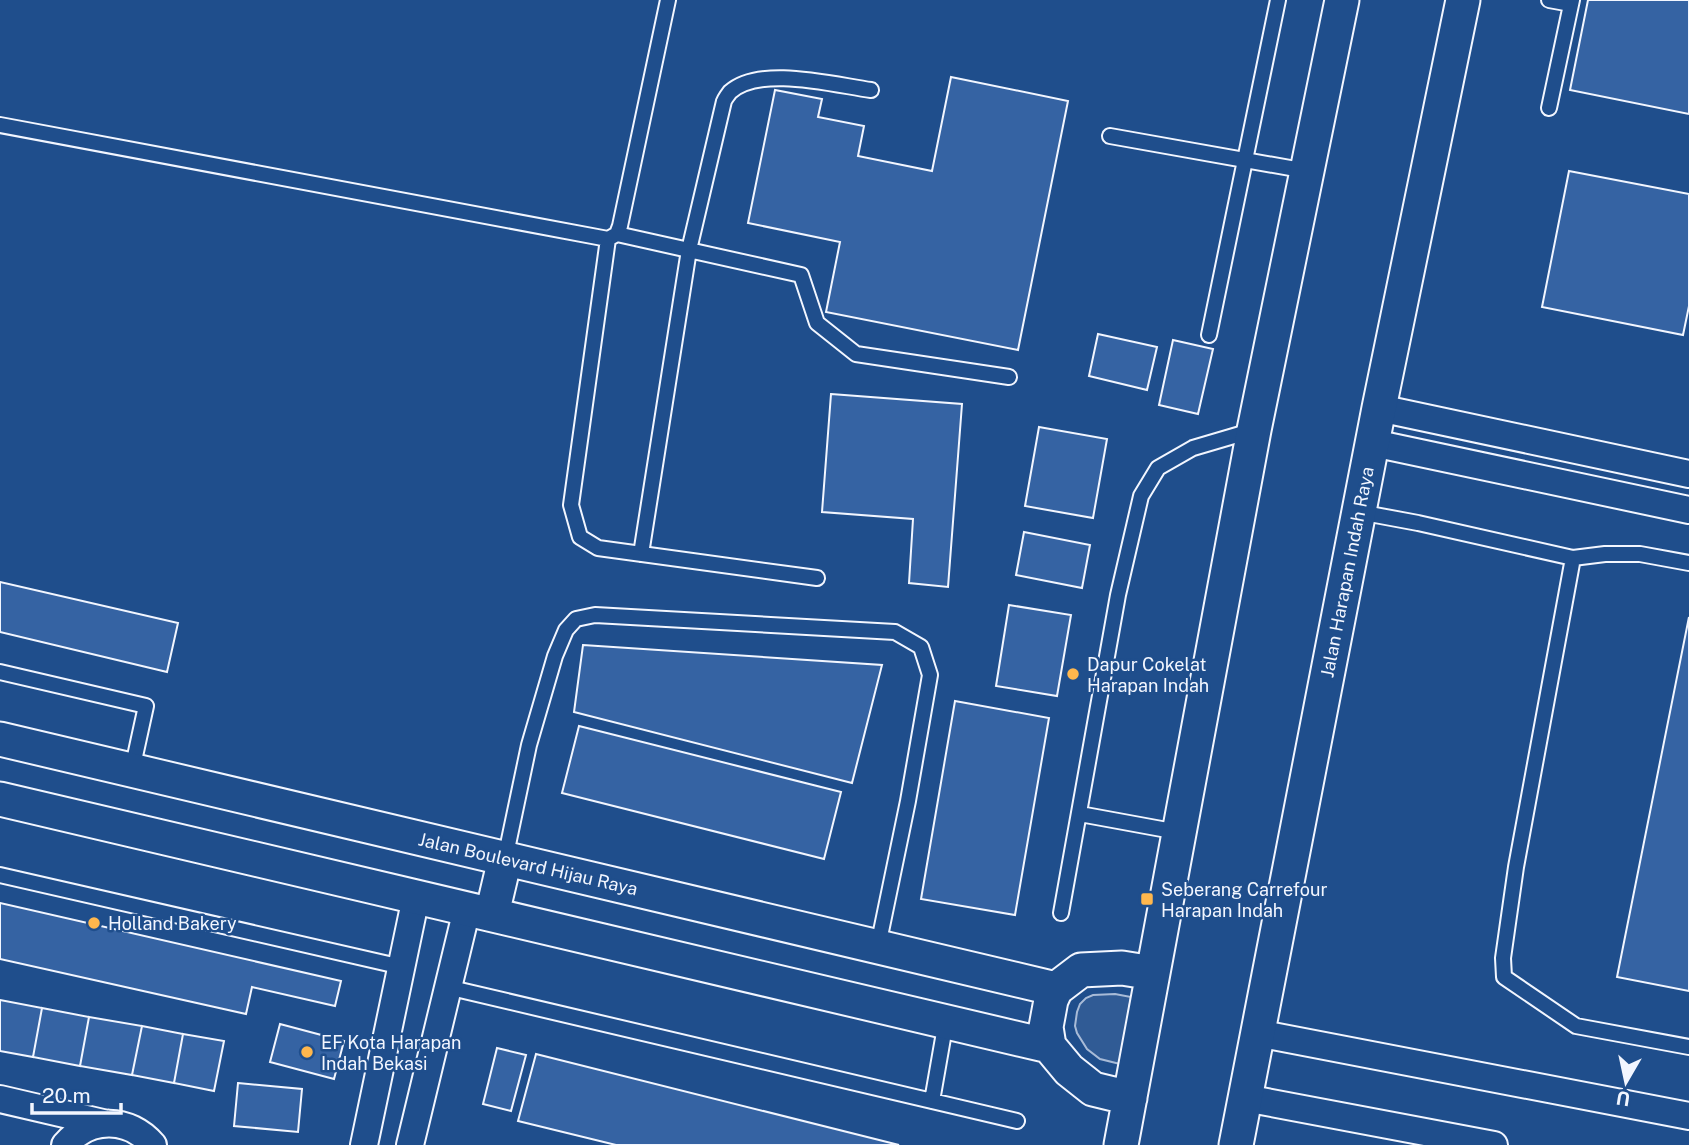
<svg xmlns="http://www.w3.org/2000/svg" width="1689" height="1145" font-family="'Public Sans',sans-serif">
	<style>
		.built { fill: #305b95; stroke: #a8bbd7; stroke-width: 2 }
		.building { fill: #3563a3; stroke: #f2f6ff; stroke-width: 2 }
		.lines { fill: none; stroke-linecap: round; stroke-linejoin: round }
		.service-casing { stroke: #f2f6ff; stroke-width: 18 }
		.minor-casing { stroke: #f2f6ff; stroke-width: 30 }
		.tertiary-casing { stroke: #f2f6ff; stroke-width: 37 }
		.service { stroke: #1f4e8c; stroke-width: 14 }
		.minor { stroke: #1f4e8c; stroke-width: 26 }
		.tertiary { stroke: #1f4e8c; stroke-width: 33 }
		.poi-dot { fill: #ffb74d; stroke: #1f4e8c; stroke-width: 2.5 }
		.labels { text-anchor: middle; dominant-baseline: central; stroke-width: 5; stroke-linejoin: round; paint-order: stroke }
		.street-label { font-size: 18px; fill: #f2f6ff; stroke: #1f4e8c }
		.poi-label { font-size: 18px; fill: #f2f6ff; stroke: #1f4e8c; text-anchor: start }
	</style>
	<rect width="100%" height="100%" fill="#1f4e8c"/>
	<path class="built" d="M1115 994 1131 997 1120 1064 1100 1059 1087 1049 1077 1033 1075 1026 1077 1012 1080 1004 1086 998 1093 995Z"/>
	<path class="building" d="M1588 0H1689V114L1570 90Z
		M951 77 1068 101 1018 350 826 312 840 242 748 223 775 90 822 99 818 117 864 126 858 156 932 171Z
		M1569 171 1689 194V306L1683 335 1542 307Z
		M1098 334 1157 347 1147 390 1089 376Z
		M1173 340 1213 349 1198 414 1159 405Z
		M831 394 962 404 948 587 909 583 913 519 822 512Z
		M1039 427 1107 439 1093 518 1025 506Z
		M1024 532 1090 545 1082 588 1016 575Z
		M0 582 178 623 167 672 0 632Z
		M1009 605 1071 615 1057 696 996 686Z
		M1689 617V991L1617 977Z
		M583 645 882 665 852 783 574 712Z
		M955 701 1049 718 1015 915 921 899Z
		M579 726 841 792 824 859 562 793Z
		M0 903 341 981 335 1006 252 987 246 1014 0 959Z
		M0 1000 42 1008 33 1057 0 1051Z
		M42 1008 89 1017 80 1066 33 1057Z
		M89 1017 142 1026 132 1075 80 1066Z
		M280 1024 344 1041 334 1079 270 1062Z
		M142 1026 183 1034 174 1083 132 1075Z
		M183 1034 224 1041 214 1091 174 1083Z
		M497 1048 526 1055 511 1111 483 1104Z
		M536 1054 899 1145H616L518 1121Z
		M238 1083 302 1089 298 1132 234 1126Z"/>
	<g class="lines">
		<defs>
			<path id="service" d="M1549 0 1571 4
				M1549 108 1572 0
				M0 125 608 239 617 234 620 226 668 0
				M1110 136 1307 171
				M617 234 801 275 817 323 856 354 1009 377
				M608 239 571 505 580 537 598 548 817 578
				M1209 335 1278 0
				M1359 512 1418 523 1573 558 1605 554H1640L1689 563
				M641 554 689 250 724 101C724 100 730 92 730 92 760 65 834 85 871 90
				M1573 558 1516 867 1503 958 1504 977 1576 1026 1689 1047
				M0 672 146 706 132 770
				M1080 814 1178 832
				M505 859 529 745 555 656 566 630 576 619 595 615 895 632 921 647 930 675 908 801 878 946
				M0 875 402 967
				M1061 913 1118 595 1141 496 1158 468 1193 448 1254 430
				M447 987 1017 1121
				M932 1101 946 1021"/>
			<path id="minor" d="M1379 408 1689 474
				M1373 443 1689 510
				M1257 1033 1689 1116
				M1245 1098 1494 1145
				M0 1099 103 1123
				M65 1145C90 1116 129 1117 153 1145
				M364 1145 416 897
				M410 1145 467 909"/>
			<path id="tertiary" d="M0 739 1056 989
				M0 799 1049 1046
				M492 914 505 859
				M1130 1098 1093 1089 1069 1070 1049 1046 1046 1027 1051 1000 1056 989 1081 970 1122 968 1153 973
				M1121 1145 1254 430 1342 0
				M1236 1145 1379 408 1463 0"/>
		</defs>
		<use href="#service" class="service-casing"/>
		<use href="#minor" class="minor-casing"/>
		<use href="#tertiary" class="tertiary-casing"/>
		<use href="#service" class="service"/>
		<use href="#minor" class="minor"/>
		<use href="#tertiary" class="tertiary"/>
	</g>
	<g class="poi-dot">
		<circle cx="1073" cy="674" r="7"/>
		<rect x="1140" y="892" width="14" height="14" rx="3.5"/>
		<circle cx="94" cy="923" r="7"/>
		<circle cx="307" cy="1052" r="7"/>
	</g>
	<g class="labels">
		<g class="street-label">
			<text transform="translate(1347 572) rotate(-79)">Jalan Harapan Indah Raya</text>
			<text transform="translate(528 864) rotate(13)">Jalan Boulevard Hijau Raya</text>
		</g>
		<g class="poi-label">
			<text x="1087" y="664">Dapur Cokelat<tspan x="1087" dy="21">Harapan Indah</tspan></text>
			<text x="1161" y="889">Seberang Carrefour<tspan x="1161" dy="21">Harapan Indah</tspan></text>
			<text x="108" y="923">Holland Bakery</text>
			<text x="321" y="1042">EF Kota Harapan<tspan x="321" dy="21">Indah Bekasi</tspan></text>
		</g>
	</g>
	<g transform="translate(1626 1082) rotate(189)" stroke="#1f4e8c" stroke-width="5" paint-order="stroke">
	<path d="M0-5L12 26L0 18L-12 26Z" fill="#f2f6ff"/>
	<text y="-10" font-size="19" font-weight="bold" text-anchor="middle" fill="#f2f6ff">U</text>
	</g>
	<path d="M32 1103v10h89v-10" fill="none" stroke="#f2f6ff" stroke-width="3.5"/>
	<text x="42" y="1103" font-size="21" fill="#f2f6ff" stroke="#1f4e8c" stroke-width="5" paint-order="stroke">20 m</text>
</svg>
